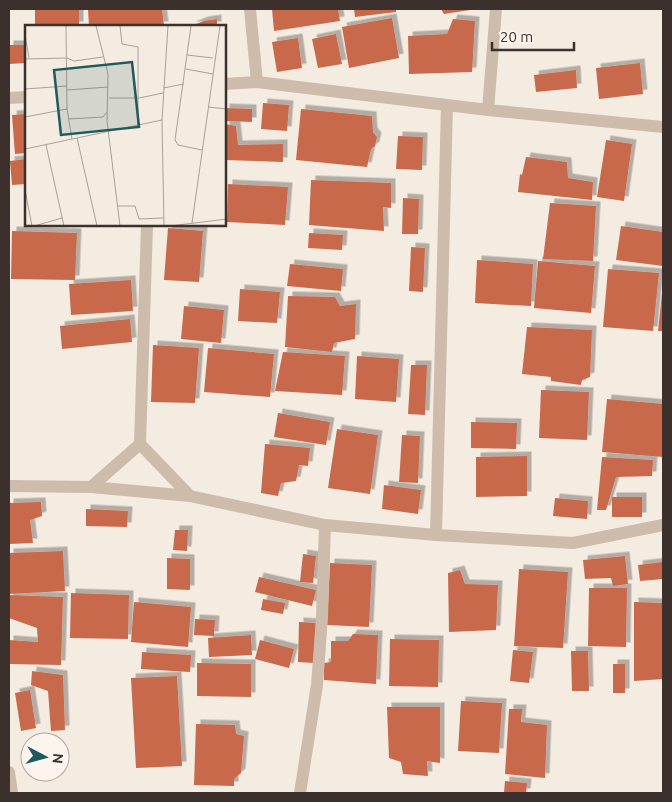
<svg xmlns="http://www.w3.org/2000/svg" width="672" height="802" font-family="Ubuntu,sans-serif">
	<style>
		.building { fill: #c8694b; filter: url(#shadow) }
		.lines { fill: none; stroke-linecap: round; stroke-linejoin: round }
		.street { stroke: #cdbbac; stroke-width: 12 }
		.inset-road { fill: none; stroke: #aaa098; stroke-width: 1 }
		.view { fill: #1f5a5e; fill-opacity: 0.15; stroke: #1f5a5e; stroke-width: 2.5 }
		.inset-edge { fill: none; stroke: #3b302b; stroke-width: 2.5 }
	</style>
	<defs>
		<filter id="shadow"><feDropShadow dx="4.5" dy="-4.5" stdDeviation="0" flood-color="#0004"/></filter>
	</defs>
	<rect width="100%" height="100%" fill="#f4ebe1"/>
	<path class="building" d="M35 9H79V26H35Z
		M88 9H162L164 26H89Z
		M272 9H338L340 21 274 31Z
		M354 9H396V12L355 17Z
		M441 9H470V10L444 14Z
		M392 18 399 58 349 68 342 27Z
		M217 19V26H191L204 21Z
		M453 19 475 21 472 72 409 74 408 36 447 34Z
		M336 34 342 64 318 68 312 39Z
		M298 38 302 68 277 72 272 42Z
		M9 45H26V63L9 64Z
		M640 63 643 94 599 99 596 68Z
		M576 70 577 88 536 92 534 75Z
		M263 103 289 105 287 131 261 129Z
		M225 108 252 109V122L225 121Z
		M301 109 372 116 373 132 377 137 375 146 371 149 367 167 296 160Z
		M26 114V153L15 154 12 115Z
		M225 124 236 126 238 145 283 144V162L225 160Z
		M398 136 423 137 422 170 396 169Z
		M606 140 632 144 624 201 597 197Z
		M526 157 567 162 568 178 593 182 592 200 518 192 520 174 522 175Z
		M26 159V184L12 185 10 161Z
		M311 180 391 183V208L383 207 384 231 309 225Z
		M228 184 288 187 285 225 227 222Z
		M403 198 419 199 418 234H402Z
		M550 203 596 206 593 261 543 259Z
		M621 226 663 232V266L616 260Z
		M168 228 203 231 199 282 164 280Z
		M12 231 77 233 75 280 11 279Z
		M309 233 343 235 342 250 308 248Z
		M411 247 425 248 423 292 409 291Z
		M477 260 533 264 531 306 475 303Z
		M538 261 595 266 591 313 534 308Z
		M290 264 343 269 341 291 287 286Z
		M608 269 659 273 653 331 603 327Z
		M131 280 133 311 71 315 69 284Z
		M240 289 280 292 277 323 238 321Z
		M662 293 663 294V331H658Z
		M288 296 335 297 340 306 356 304 355 339 334 343 332 352 285 347Z
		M184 306 224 310 221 343 181 339Z
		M130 319 132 342 62 349 60 326Z
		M527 327 592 330 590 377 582 380 581 385 551 381V377L522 374Z
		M153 345 199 348 195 403 151 402Z
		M208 348 274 354 270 397 204 392Z
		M283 352 345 356 342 395 275 391Z
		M357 356 399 359 396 402 355 399Z
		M411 365H427L425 415 408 414Z
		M541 390 589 392 587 440 539 438Z
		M607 399 663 404V457L602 452Z
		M278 413 330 422 326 445 274 437Z
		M471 422 517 423 516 449 471 448Z
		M337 429 378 435 370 494 328 488Z
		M402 435 420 436 418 483 399 482Z
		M265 444 310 448 308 466 299 465 296 481 281 483 278 496 261 493Z
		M527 456V496L476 497V457Z
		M602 457 653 460 652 476 616 477 606 510H597Z
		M384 485 421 490 418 514 382 509Z
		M612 497H642V517H612Z
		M555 498 588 501 587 519 553 516Z
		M41 502 42 516 30 520 33 543 9 544V503Z
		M86 509 128 511 127 527 86 526Z
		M175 530H188L187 551 173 550Z
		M63 551 65 591 9 594V553Z
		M303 554 316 556 313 583 300 582Z
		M625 556 628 584 613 586 611 578 585 579 583 560Z
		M167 558 190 559V590L167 589Z
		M663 562V579L640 581 638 565Z
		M330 563 372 565 369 627 327 625Z
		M519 569 568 572 563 648 514 646Z
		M460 570 465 584 498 585 496 630 449 632 448 573Z
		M259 577 316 590 312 606 255 592Z
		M589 588H627L626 647 588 646Z
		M71 593 129 595 128 639 70 638Z
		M9 595 63 597 61 665 9 664V640L38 642 37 628 9 618Z
		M263 599 285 603 283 614 261 610Z
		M134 602 191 607 188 647 131 642Z
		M634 602 663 603V679L634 681Z
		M195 619 215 620 214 636 194 635Z
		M299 622 316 623 314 663 298 662Z
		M353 634 378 635 376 684 324 680V663L331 662V641H348Z
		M251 635 252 655 209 657 208 638Z
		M390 639 439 640 438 687 389 686Z
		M260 640 294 649 289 668 255 659Z
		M513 650 533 652 529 683 510 681Z
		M571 651H588L589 691H572Z
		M142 652 191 655 190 672 141 669Z
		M197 663 251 664V697L197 696Z
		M613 664H625V693H613Z
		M32 671 63 675 65 730 51 731 48 691 31 685Z
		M177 676 182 766 136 768 131 678Z
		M30 690 36 728 21 731 15 693Z
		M461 701 502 703 499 753 458 751Z
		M387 707H440V763L427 761 428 776 403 774 401 762 389 758Z
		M509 709H522L521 722 547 725 545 778 505 774Z
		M196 724 235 725 236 734 244 736 241 773 234 779V786L194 785Z
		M505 781 527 783 526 793H504Z"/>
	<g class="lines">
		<path class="street" d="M250 9 257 82
			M225 84 257 82 488 110 663 127
			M9 98 26 97
			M488 110 496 9
			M147 225 140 444 190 496
			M9 486 91 487 190 496 325 525 436 535 573 543 663 525
			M91 487 140 444
			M436 535 447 105
			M9 772 12 793
			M300 793 317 685 322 617 325 525"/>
	</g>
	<g transform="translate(25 25)">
		<rect width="201" height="201" fill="#f4ebe1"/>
		<path class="inset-road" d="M41 1 42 84 47 114M71 1 83 49 82 96 95 201M95 1 97 19 113 22V100M166 1 150 115 153 120 177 125M0 10 4 33M162 30 188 33M0 34 42 33 49 36 78 32M161 44 188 49M138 63 159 59M0 64 42 61M42 65 83 62M84 73H114L138 68M183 82 202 84M0 92 42 84M43 94 78 92 82 87M52 113 72 201M21 120 39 201M0 124 137 95M0 165 7 201M93 181H110L114 194 138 193M167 198 195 1M9 201 37 193M139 201 137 95 143 1M145 201 202 194"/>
		<path class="view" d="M107 37 114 102 36 110 29 45Z"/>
		<rect width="201" height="201" class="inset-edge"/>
	</g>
	<rect width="672" height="802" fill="none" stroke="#3b302b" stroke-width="20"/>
	<g transform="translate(45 757) rotate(96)"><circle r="24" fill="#fbf5ee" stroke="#aea6a0"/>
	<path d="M0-4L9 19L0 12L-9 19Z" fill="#1f5a5e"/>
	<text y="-8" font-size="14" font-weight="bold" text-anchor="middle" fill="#3b302b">N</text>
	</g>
	<path d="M492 42v8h82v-8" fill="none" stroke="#3b302b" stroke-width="2.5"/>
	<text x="500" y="42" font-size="15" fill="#3b302b" stroke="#fbf5ee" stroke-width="4" paint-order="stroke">20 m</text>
</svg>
